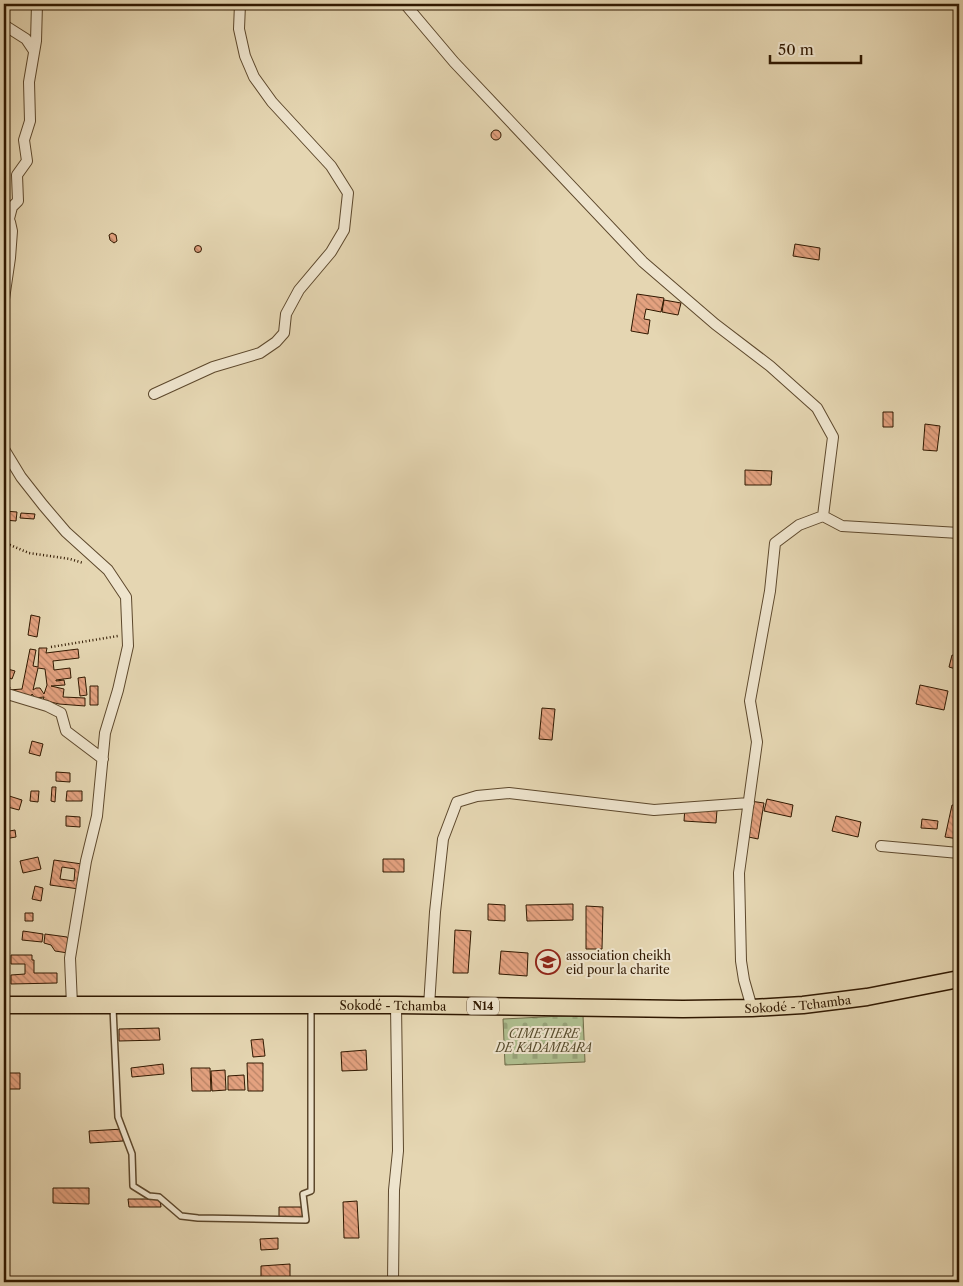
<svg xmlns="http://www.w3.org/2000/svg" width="963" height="1286" font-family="'Libre Caslon Text',serif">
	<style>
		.cemetery { fill: url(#cemetery-stones); stroke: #706c48 }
		.building { fill: url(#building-back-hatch); stroke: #301800; fill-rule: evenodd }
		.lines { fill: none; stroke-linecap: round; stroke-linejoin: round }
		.service-casing { stroke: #5d482c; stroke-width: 8 }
		.minor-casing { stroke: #5d482c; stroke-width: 12 }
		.primary-casing { stroke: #301800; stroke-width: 19 }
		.path { stroke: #301800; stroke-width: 2.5; stroke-dasharray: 1 2.5; stroke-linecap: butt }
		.service { stroke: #eee4cd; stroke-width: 5 }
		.minor { stroke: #eee4cd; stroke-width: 10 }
		.primary { stroke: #e5d6b2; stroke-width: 16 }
		.labels { text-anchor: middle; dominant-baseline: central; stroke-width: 4; stroke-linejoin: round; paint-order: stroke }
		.shield { fill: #eee4cd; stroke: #69553e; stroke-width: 1 }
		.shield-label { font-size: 11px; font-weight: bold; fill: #301800 }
		.poi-label { font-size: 12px; fill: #301800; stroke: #eee4cd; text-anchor: start }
		.street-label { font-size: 12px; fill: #301800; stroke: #eee4cd }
		.park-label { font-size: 12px; font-style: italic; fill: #564a2b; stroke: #eee4cd }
	</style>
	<defs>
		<pattern id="cemetery-stones" width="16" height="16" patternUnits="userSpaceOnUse" patternTransform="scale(1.25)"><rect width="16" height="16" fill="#afbf90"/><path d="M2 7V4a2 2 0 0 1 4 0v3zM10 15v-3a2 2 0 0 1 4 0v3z" fill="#97a37a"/></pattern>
		<pattern id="building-back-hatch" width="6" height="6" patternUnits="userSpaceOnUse" patternTransform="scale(1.25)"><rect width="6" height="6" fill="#e4a280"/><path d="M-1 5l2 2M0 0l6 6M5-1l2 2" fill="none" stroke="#b98366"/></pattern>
	</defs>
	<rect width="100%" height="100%" fill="#e5d6b2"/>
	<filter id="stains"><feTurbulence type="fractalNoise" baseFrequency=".004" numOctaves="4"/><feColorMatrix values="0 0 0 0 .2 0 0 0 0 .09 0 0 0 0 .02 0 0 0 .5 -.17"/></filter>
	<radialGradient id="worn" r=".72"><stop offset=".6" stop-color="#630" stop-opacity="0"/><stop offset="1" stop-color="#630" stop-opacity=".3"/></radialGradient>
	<path class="cemetery" d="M583 1015 585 1062 505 1065 503 1019Z"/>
	<path class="building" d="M491 135a5 5 0 1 1 10 0a5 5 0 1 1-10 0Z
		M112 233 116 235 117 241 114 243 110 240 109 235Z
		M795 244 820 248 819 260 793 256Z
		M194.5 249a3.5 3.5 0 1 1 7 0a3.5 3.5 0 1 1-7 0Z
		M637 294 664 298 661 312 646 309 644 319 650 320 648 334 631 331Z
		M664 300 681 303 678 315 662 312Z
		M883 412H893V427H883Z
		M925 424 940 426 937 451 923 450Z
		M745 470 772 471 771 485H745Z
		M4 511 17 512 16 521 4 520Z
		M21 513 35 514 34 519 20 518Z
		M31 615 40 617 37 637 28 635Z
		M39 648H47L46 653 78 649 79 658 53 661 54 670 70 668 71 678 56 680V681L64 680 65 685 51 686 64 689 63 697 85 698V706L59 704 43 700 44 697 35 698 32 694 31 696 4 692V685L10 687 9 690 22 689 30 649 36 650 33 666 38 667ZM38 668 45 669 47 685 44 694 40 688H36L33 690Z
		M952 655 959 657V670L949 667Z
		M4 668 15 671 12 679 4 676Z
		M85 677 87 695 80 696 78 678Z
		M920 685 948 691 944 710 916 704Z
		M90 686H98V705H90Z
		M542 708 555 709 552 740 539 739Z
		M32 741 43 744 40 756 29 753Z
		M56 772 70 773V782L56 781Z
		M52 787H56L55 802 51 801Z
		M31 791H39L38 802 30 801Z
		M67 791H82V801H66Z
		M6 795 22 800 19 810 4 806Z
		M767 799 793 805 791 817 764 811Z
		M750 801 764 803 758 839 744 836Z
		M952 805 959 806V839L945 837Z
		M685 807 717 810 716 823 684 821Z
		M66 816 80 817V827L66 826Z
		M836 816 861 822 858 837 832 831Z
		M922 819 938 821 937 829 921 828Z
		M15 830 16 837 4 839V832Z
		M38 857 41 869 23 873 20 861Z
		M383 859H404V872H383Z
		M54 860 82 864 79 889 50 885ZM62 867 75 869 74 881 60 879Z
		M35 886 43 888 41 901 32 899Z
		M488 904 505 905V921L488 920Z
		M573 904V920L527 921 526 905Z
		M586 906 603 907 602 949H586Z
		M25 913H33V921H25Z
		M455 930 471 931 468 973H453Z
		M23 931 43 934 42 942 22 940Z
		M45 934 67 937 70 944 68 953 55 951 51 945 44 943Z
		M501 951 528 953 527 976 499 974Z
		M11 955H32V960H34V973H57V983L11 984V975L25 974V964H11Z
		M159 1028 160 1040 119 1041V1029Z
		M263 1039 265 1056 253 1057 251 1040Z
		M366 1050 367 1070 342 1071 341 1052Z
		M247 1063H263V1091H248Z
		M163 1064 164 1074 132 1077 131 1068Z
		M191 1068H210L211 1091H192Z
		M225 1070 226 1090 212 1091 211 1071Z
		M4 1073H20V1089H4Z
		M244 1075 245 1090H228V1076Z
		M123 1129V1141L90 1143 89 1131Z
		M53 1188H89V1204L53 1203Z
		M128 1199H160L161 1207H129Z
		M357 1201 359 1238H344L343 1202Z
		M279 1207H303L304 1217 279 1218Z
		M278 1238V1249L261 1250 260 1239Z
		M290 1264V1277L261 1279V1266Z"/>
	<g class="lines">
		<defs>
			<path id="service" d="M113 1008 118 1117 132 1154 133 1186 149 1196 159 1197 181 1216 198 1218 306 1220 303 1194 311 1191V1008"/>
			<path id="minor" d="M405 4 454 62 643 262 715 324 770 366 817 408 833 437 823 516
				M4 25 26 39 34 51
				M4 238 12 207 18 201 17 175 27 161 24 140 30 121 29 82 36 41 37 4
				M4 250 10 258 4 299
				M10 258 12 231 10 222
				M154 394 213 367 260 353 276 342 284 333 286 314 299 290 331 252 344 230 348 193 331 166 272 102 254 77 245 56 239 29 240 4
				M4 449 21 477 43 505 66 532 108 570 126 597 128 646 118 690 105 733 97 816 86 861 70 958 72 1005
				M4 693 47 706 61 713 66 731 103 759
				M881 846 959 853
				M429 1006 435 912 443 839 457 802 477 796 509 793 654 810 749 803
				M752 1008 744 980 741 961 739 873 757 742 750 701 770 591 775 543 799 525 823 516 842 526 959 533
				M393 1282 394 1190 398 1151 396 1005"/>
			<g id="primary">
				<path id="s1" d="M4 1005H396L683 1009 752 1008 803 1005 867 997 959 979"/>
			</g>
		</defs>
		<use href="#service" class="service-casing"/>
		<use href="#minor" class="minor-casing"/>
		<use href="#primary" class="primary-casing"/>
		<path class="path" d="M4 549 10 545 29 553 70 559 83 563
			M51 647 118 636"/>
		<use href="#service" class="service"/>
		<use href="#minor" class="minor"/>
		<use href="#primary" class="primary"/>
	</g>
	<defs>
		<symbol id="school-ring" viewBox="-11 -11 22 22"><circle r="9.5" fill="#eee4cd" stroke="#8f2418" stroke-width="1.5"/><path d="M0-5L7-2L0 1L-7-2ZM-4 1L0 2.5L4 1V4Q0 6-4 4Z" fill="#8f2418"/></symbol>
	</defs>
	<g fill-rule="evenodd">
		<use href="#school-ring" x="534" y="948" width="28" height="28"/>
	</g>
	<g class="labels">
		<rect class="shield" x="467" y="997.5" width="32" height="17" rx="4"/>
		<g class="shield-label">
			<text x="483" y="1006">N14</text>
		</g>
		<g class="poi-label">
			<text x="566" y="955">association cheikh<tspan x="566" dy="14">eid pour la charite</tspan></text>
		</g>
		<g class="street-label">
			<text stroke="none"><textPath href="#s1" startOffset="794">Sokodé - Tchamba</textPath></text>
			<text stroke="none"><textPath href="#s1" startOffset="389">Sokodé - Tchamba</textPath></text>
		</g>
		<g class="park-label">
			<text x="544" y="1033">CIMETIERE<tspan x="544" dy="14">DE KADAMBARA</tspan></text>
		</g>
	</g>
	<rect width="963" height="1286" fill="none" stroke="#e5d6b2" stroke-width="20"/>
	<rect x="5" y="5" width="953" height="1276" fill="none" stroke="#301800" stroke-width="2.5"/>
	<rect x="10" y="10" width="943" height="1266" fill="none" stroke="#301800"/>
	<path d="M770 55v8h91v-8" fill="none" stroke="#301800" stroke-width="2.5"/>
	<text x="778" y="55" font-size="15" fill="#301800" stroke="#eee4cd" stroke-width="4" paint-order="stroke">50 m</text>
	<rect width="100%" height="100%" filter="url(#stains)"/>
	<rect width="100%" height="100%" fill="url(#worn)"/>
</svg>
